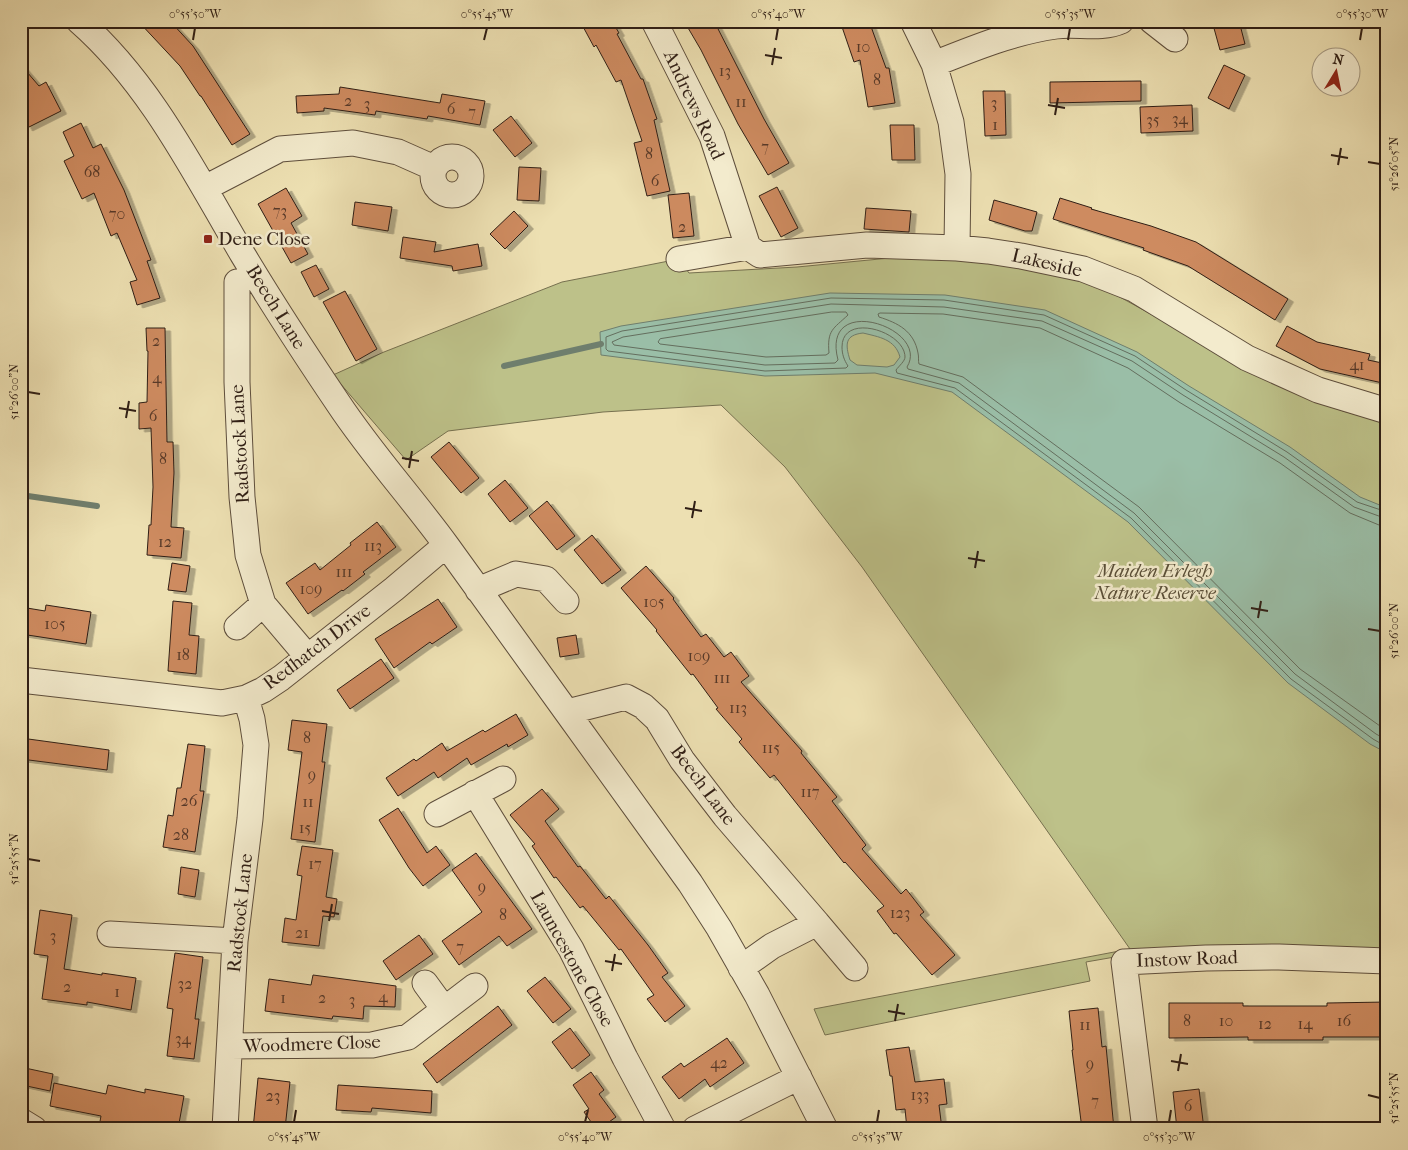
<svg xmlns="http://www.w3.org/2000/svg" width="1408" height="1150" font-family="'IM FELL French Canon',serif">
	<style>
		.green { fill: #bdc189; stroke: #76704f }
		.water { fill: #9abea7; stroke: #6f7e6d; fill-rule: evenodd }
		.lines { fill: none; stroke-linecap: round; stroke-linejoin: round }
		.shore { stroke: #646e5e; stroke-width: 1 }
		.stream { stroke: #6f7e6d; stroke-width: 6 }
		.building { fill: #ce8b61; stroke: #2f1e15; filter: url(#shadow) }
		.minor-casing { stroke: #5e4e3c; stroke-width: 27 }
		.minor { stroke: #f3ebcd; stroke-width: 25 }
		.ticks { fill: none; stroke: #2f1e15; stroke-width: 2 }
		.poi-dot { fill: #8f2418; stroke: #f3ebcd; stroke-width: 2 }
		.labels { text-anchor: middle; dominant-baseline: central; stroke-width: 5; stroke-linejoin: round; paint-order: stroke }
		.number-label { font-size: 16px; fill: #573928 }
		.street-label { font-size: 19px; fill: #2f1e15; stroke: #f3ebcd }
		.poi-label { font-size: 19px; fill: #2f1e15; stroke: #f3ebcd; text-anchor: start }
		.park-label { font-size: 19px; font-style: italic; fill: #5a4f38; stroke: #f3ebcd }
		.neatline { fill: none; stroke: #2f1e15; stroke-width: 2 }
		.ticks-label { font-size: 12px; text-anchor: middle; fill: #2f1e15 }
	</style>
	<defs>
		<filter id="shadow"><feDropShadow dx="5.5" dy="3" stdDeviation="0" flood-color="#0004"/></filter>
	</defs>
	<rect width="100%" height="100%" fill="#ede0b2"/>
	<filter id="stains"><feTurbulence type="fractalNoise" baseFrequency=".004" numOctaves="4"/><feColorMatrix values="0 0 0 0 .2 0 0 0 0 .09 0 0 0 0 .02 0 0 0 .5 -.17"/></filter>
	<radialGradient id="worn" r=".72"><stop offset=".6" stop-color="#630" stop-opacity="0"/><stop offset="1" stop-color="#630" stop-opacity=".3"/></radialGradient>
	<path class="green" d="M890 258 986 261 1089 280 1285 388 1343 411 1387 423V956L1132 954 1086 962 1090 981 825 1035 814 1009 1130 949 862 567 785 467 721 405 603 412 448 431 406 460 333 375 384 352 562 282 679 259 689 273 797 267Z"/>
	<path class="water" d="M830 293 945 295 1045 310 1137 352 1189 386 1290 447 1360 497 1387 508V753L1370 744 1288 683 1128 522 952 392 875 373 765 376 601 355 600 332 621 326ZM863 333C879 337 895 339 900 357L894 365 887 367 857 365 850 360C845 344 845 335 863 333Z"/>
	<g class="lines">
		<path class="shore" d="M832 312H846L848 315C833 329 827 330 829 353L826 355 766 357 660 344 658 342 660 339Z
			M1387 512 1357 502 1287 452 1186 390 1135 356 1044 315 944 300 831 298 622 331 606 337V349L608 351 765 371 846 368 848 366C844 360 842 354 842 347 842 312 905 331 905 357 905 361 899 366 896 370L897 373 955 388 1131 518 1291 679 1373 739 1387 747
			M1387 519 1354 507 1284 457 1183 395 1132 361 1042 321 944 307 831 304 623 337 612 342 614 345 765 365 835 363 838 360C820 291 931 328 907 367L908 369 959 383 1134 513 1295 674 1376 734 1387 740
			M1387 526 1379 525 1350 513 1280 463 1179 402 1128 368 1040 328 943 314 880 313 878 314 879 317C898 323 914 331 918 353 919 357 918 361 919 364L963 377 1139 507 1300 669 1387 731"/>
		<path class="stream" d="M504 366 601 344
			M21 495 97 506"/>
	</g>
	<path class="building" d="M138 21H170L193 46 250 134 232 145 201 96H200L180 66Z
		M580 21H612L619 33 617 34 641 79H643L657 119 654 120 670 191 647 196 634 143 642 141 621 80 616 82 596 45 594 47Z
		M684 21H714L764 119 789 163 768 175 738 124 701 50Z
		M840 21H869L886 68H889L895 103 868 107 860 60 854 62Z
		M1212 21H1239L1245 44 1220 50Z
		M21 65 39 86 46 82 61 111 27 128 21 116Z
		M1224 65 1245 75 1229 109 1208 98Z
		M1141 81V101L1050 103V82Z
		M340 87 440 103 442 94 485 101 480 125 428 116 427 119 376 111 375 115 324 108V111L297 113 296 96 339 94Z
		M983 91H1005L1006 135 985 136Z
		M1192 105 1193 131 1141 133 1140 107Z
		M511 116 532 143 515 157 493 130Z
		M81 123 93 148 101 144 124 190 151 260 147 261 160 298 137 305 130 282 137 280 117 233 111 236 94 193 82 199 64 161 74 156 63 132Z
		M890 125H914L915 160H892Z
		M519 167 541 168 539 201 517 200Z
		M777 187 798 228 781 237 759 196Z
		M286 188 302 216 291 223 308 254 291 263 258 204Z
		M689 193 694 236 673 238 668 195Z
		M1060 198 1092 208 1091 209 1151 226 1196 242 1288 299 1275 320 1188 266 1143 250 1144 248 1053 219Z
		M994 200 1037 212 1032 231H1025L989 220Z
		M355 202 392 207 388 231 352 225Z
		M866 208 911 211 909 232 864 229Z
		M514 211 528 226 505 249 490 234Z
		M403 237 436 242 434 252 478 244 482 266 453 271 452 266 400 258Z
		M316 265 329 289 314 297 301 272Z
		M345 291 377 349 356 361 323 302Z
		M1287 326 1317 342 1370 354 1368 360 1387 364V384L1320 369 1276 346Z
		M146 328H165L167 442H173L174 473 171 527 184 528 181 558 147 555 149 525H151L153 487 151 428 139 429V403L147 402 148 351H147Z
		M449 442 479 478 461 493 431 457Z
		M505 480 528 508 510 522 488 494Z
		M547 501 575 536 557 550 529 516Z
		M377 522 396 547 363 572 365 574 343 591 342 590 308 614 286 583 315 563 320 570 351 545 350 543Z
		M592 535 621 570 602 584 574 550Z
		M172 563 190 566 186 592 168 590Z
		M646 566 674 598 673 599 701 637 706 634 724 657 731 652 749 676 741 682 802 751 801 753 837 797 832 801 866 845 862 849 901 894 906 889 924 912 920 915 955 955 932 975 896 933 894 934 877 911 884 906 845 862 844 863 774 775 770 778 739 742 742 739 716 709 718 708 693 674 691 675 656 631 657 630 621 588Z
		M438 599 457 627 432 644 430 642 394 668 375 639Z
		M173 601 192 603 189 635 199 636 196 674 168 671Z
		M46 605 91 612 86 644 21 634V607L45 611Z
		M576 635 579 654 560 657 557 638Z
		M381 659 394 678 350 709 337 690Z
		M516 714 528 735 508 747 507 744 471 765 467 758 438 778 434 772 398 796 386 778 414 759 416 761 442 743 447 751 483 730 485 732Z
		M292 720 327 724 322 762H325L315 842 291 839 302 752 288 750Z
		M21 738 109 750 107 770 21 759Z
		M188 744 205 746 200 791H204L195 852 163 847 168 815 173 816 177 788H181Z
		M542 789 559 809 545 821 578 867 580 866 606 899 609 896 648 945 668 973 662 977 685 1006 665 1022 647 999 654 995 621 949 619 950 583 906 580 908 556 877 554 878 532 846 535 844 510 815Z
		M398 808 427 853 436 846 450 865 423 886 409 868 379 820Z
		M302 846 333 850 326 897 337 899 334 917 323 916 319 946 282 942 285 918 296 920 302 876 297 875Z
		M476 853 532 929 507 946 499 936 459 965 442 941 482 912 452 870Z
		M181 867 199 870 195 897 178 894Z
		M40 910 72 915 64 969 102 975V973L136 978 131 1010 87 1002V1005L42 999 48 956 34 954Z
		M419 935 433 954 396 980 383 961Z
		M175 953 203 957 195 1019H199L194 1059 167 1056 173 1009 167 1008Z
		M313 975 396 986 395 1007 364 1006 363 1019 333 1016 332 1019 265 1011 269 979 311 985Z
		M545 977 571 1009 553 1023 527 991Z
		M1387 1002V1037H1323V1040H1248V1037L1169 1038V1003H1243V1006H1327V1003Z
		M498 1006 512 1025 437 1083 423 1064Z
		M1098 1008 1102 1047 1106 1046 1114 1129H1082L1072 1050H1073L1069 1011Z
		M570 1028 590 1055 572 1069 552 1042Z
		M727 1038 744 1063 710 1087 705 1079 679 1099 662 1077 681 1063 684 1067Z
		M909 1047 915 1082 944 1079 947 1104 939 1105 942 1129H907L905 1109 896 1110 892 1076H890L886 1050Z
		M25 1068 53 1074 50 1091 22 1085Z
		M591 1072 604 1090 599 1094 616 1117 599 1129H596L584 1112 589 1109 573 1085Z
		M258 1078 290 1082 285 1129H253Z
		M54 1083 106 1094 108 1085 145 1093V1089L184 1096 178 1129H109L99 1127 101 1116 50 1106Z
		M338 1085 432 1091 431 1113 372 1108 371 1112 336 1110Z
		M1199 1089 1204 1129H1177L1173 1092Z"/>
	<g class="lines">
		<defs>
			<path id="minor" d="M79 21C151 84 195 174 243 255 273 305 305 354 338 403 371 453 412 498 447 546 528 658 609 771 690 883L719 928 757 995 825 1129
				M654 21 712 136 748 247
				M913 21 934 64 951 122 958 174 957 248
				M1152 21 1175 39
				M934 64C974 48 1013 32 1056 26 1077 23 1101 30 1121 21
				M433 176a19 19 0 1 1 38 0a19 19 0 1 1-38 0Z
				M205 188 280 149 353 143 398 152 434 168
				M679 259 748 247 760 255 867 245 957 248 988 251 1021 256 1083 269 1134 289 1247 358 1318 390 1387 411
				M237 282V382L242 497 248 555 263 604 307 656
				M478 590 516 574 546 579 566 601
				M237 627 263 604
				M21 680 222 703 246 698 263 690 281 678 394 589 446 545
				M567 712 626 697 643 706 657 719 682 760 725 816 817 923 772 946 741 968
				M475 793 571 949 625 1058 663 1129
				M437 814 503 779
				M817 923 855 968
				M110 934 235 941
				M425 983 444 1009
				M230 1046 372 1045 408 1037 475 986
				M21 1121 34 1129
				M225 1129 235 941 250 819 256 745 252 719 246 698
				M695 1129 799 1077
				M1145 1129 1124 962 1206 958 1279 957 1387 961"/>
		</defs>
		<use href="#minor" class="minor-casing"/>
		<use href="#minor" class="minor"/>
	</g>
	<path class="ticks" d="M193 40 195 28M484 40 487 28M776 40 778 28M1068 40 1070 28M1360 40 1362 28M765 55 782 58M772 65 775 48M1048 105 1065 108M1055 115 1058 98M1331 155 1348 158M1368 162 1380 164M1338 165 1341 148M28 392 40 394M119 408 136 411M126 418 129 401M402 458 419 461M409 468 412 451M685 508 702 511M692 518 695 501M968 558 985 561M975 568 978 551M1251 608 1268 611M1258 618 1261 601M1368 629 1380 631M28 859 40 861M322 911 339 914M329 921 332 904M605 961 622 964M612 971 615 954M888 1011 905 1014M895 1021 898 1004M1171 1061 1188 1064M1178 1071 1181 1054M1368 1095 1380 1098M294 1122 296 1110M585 1122 588 1110M877 1122 879 1110M1169 1122 1171 1110"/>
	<rect class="poi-dot" x="203" y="234" width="10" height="10" rx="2.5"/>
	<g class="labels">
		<g class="number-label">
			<text x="863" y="46">10</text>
			<text x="725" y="70">13</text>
			<text x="877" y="79">8</text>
			<text x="348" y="100">2</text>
			<text x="741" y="101">11</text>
			<text x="994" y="102">3</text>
			<text x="367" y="103">3</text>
			<text x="451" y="108">6</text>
			<text x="472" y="111">7</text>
			<text x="1180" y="118">34</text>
			<text x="1153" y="119">35</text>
			<text x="995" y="124">1</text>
			<text x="765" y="146">7</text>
			<text x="649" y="153">8</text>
			<text x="92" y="171">68</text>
			<text x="655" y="180">6</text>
			<text x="280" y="210">73</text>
			<text x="117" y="213">70</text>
			<text x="682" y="226">2</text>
			<text x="156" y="340">2</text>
			<text x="1357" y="364">41</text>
			<text x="157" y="377">4</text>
			<text x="153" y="415">6</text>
			<text x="163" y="458">8</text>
			<text x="165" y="541">12</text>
			<text x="373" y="545">113</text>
			<text x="344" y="571">111</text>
			<text x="311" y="588">109</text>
			<text x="654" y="601">105</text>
			<text x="55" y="623">105</text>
			<text x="183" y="654">18</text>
			<text x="699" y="655">109</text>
			<text x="722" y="677">111</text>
			<text x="738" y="707">113</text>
			<text x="307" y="737">8</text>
			<text x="771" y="747">115</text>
			<text x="312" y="774">9</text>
			<text x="810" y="791">117</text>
			<text x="189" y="800">26</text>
			<text x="308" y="801">11</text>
			<text x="305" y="827">15</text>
			<text x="181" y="834">28</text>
			<text x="315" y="863">17</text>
			<text x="482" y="886">9</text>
			<text x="900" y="912">123</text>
			<text x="503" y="914">8</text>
			<text x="302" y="932">21</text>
			<text x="53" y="935">3</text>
			<text x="460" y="946">7</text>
			<text x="185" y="983">32</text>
			<text x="67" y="986">2</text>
			<text x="117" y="991">1</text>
			<text x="383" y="996">4</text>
			<text x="283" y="997">1</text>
			<text x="322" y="997">2</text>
			<text x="352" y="999">3</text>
			<text x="1187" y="1020">8</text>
			<text x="1226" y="1020">10</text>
			<text x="1344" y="1020">16</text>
			<text x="1265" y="1023">12</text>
			<text x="1305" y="1023">14</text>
			<text x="1085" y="1024">11</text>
			<text x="183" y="1038">34</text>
			<text x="719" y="1062">42</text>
			<text x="1090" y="1063">9</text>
			<text x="920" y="1094">133</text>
			<text x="273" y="1095">23</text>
			<text x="1095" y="1100">7</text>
			<text x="1188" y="1105">6</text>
		</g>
		<g class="street-label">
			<text transform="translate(694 105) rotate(65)">Andrews Road</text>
			<text transform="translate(1047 263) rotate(13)">Lakeside</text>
			<text transform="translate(276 307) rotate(58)">Beech Lane</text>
			<text transform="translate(240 444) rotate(-93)">Radstock Lane</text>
			<text transform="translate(317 647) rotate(-37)">Redhatch Drive</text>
			<text transform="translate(703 785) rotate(53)">Beech Lane</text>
			<text transform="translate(240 913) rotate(-84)">Radstock Lane</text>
			<text transform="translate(572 959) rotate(61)">Launcestone Close</text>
			<text transform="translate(1187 959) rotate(-2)">Instow Road</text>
			<text transform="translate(312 1044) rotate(-2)">Woodmere Close</text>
		</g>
		<g class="poi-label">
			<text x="218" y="239">Dene Close</text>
		</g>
		<g class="park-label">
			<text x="1155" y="571">Maiden Erlegh<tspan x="1155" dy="22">Nature Reserve</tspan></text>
		</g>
	</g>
	<rect width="1408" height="1150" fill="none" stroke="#ede0b2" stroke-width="55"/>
	<g transform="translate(1336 72) rotate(10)"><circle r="24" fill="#f3ebcd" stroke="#a59983"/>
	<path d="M0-4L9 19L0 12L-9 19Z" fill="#8f2418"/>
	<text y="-8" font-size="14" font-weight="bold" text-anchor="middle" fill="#2f1e15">N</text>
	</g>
	<rect x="28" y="28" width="1352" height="1094" class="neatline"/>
	<g class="ticks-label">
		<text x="195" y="18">0°55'50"W</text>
		<text x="487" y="18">0°55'45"W</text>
		<text x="778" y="18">0°55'40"W</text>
		<text x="1070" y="18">0°55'35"W</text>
		<text x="1362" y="18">0°55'30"W</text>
		<text transform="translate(1394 164) rotate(-90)" y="4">51°26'05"N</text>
		<text transform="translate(14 392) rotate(-90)" y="4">51°26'00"N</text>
		<text transform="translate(1394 631) rotate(-90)" y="4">51°26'00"N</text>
		<text transform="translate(14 859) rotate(-90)" y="4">51°25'55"N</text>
		<text transform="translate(1394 1098) rotate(-90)" y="4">51°25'55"N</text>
		<text x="294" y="1141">0°55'45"W</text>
		<text x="585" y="1141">0°55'40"W</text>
		<text x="877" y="1141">0°55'35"W</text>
		<text x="1169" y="1141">0°55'30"W</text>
	</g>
	<rect width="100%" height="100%" filter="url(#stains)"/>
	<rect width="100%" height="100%" fill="url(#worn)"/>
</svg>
